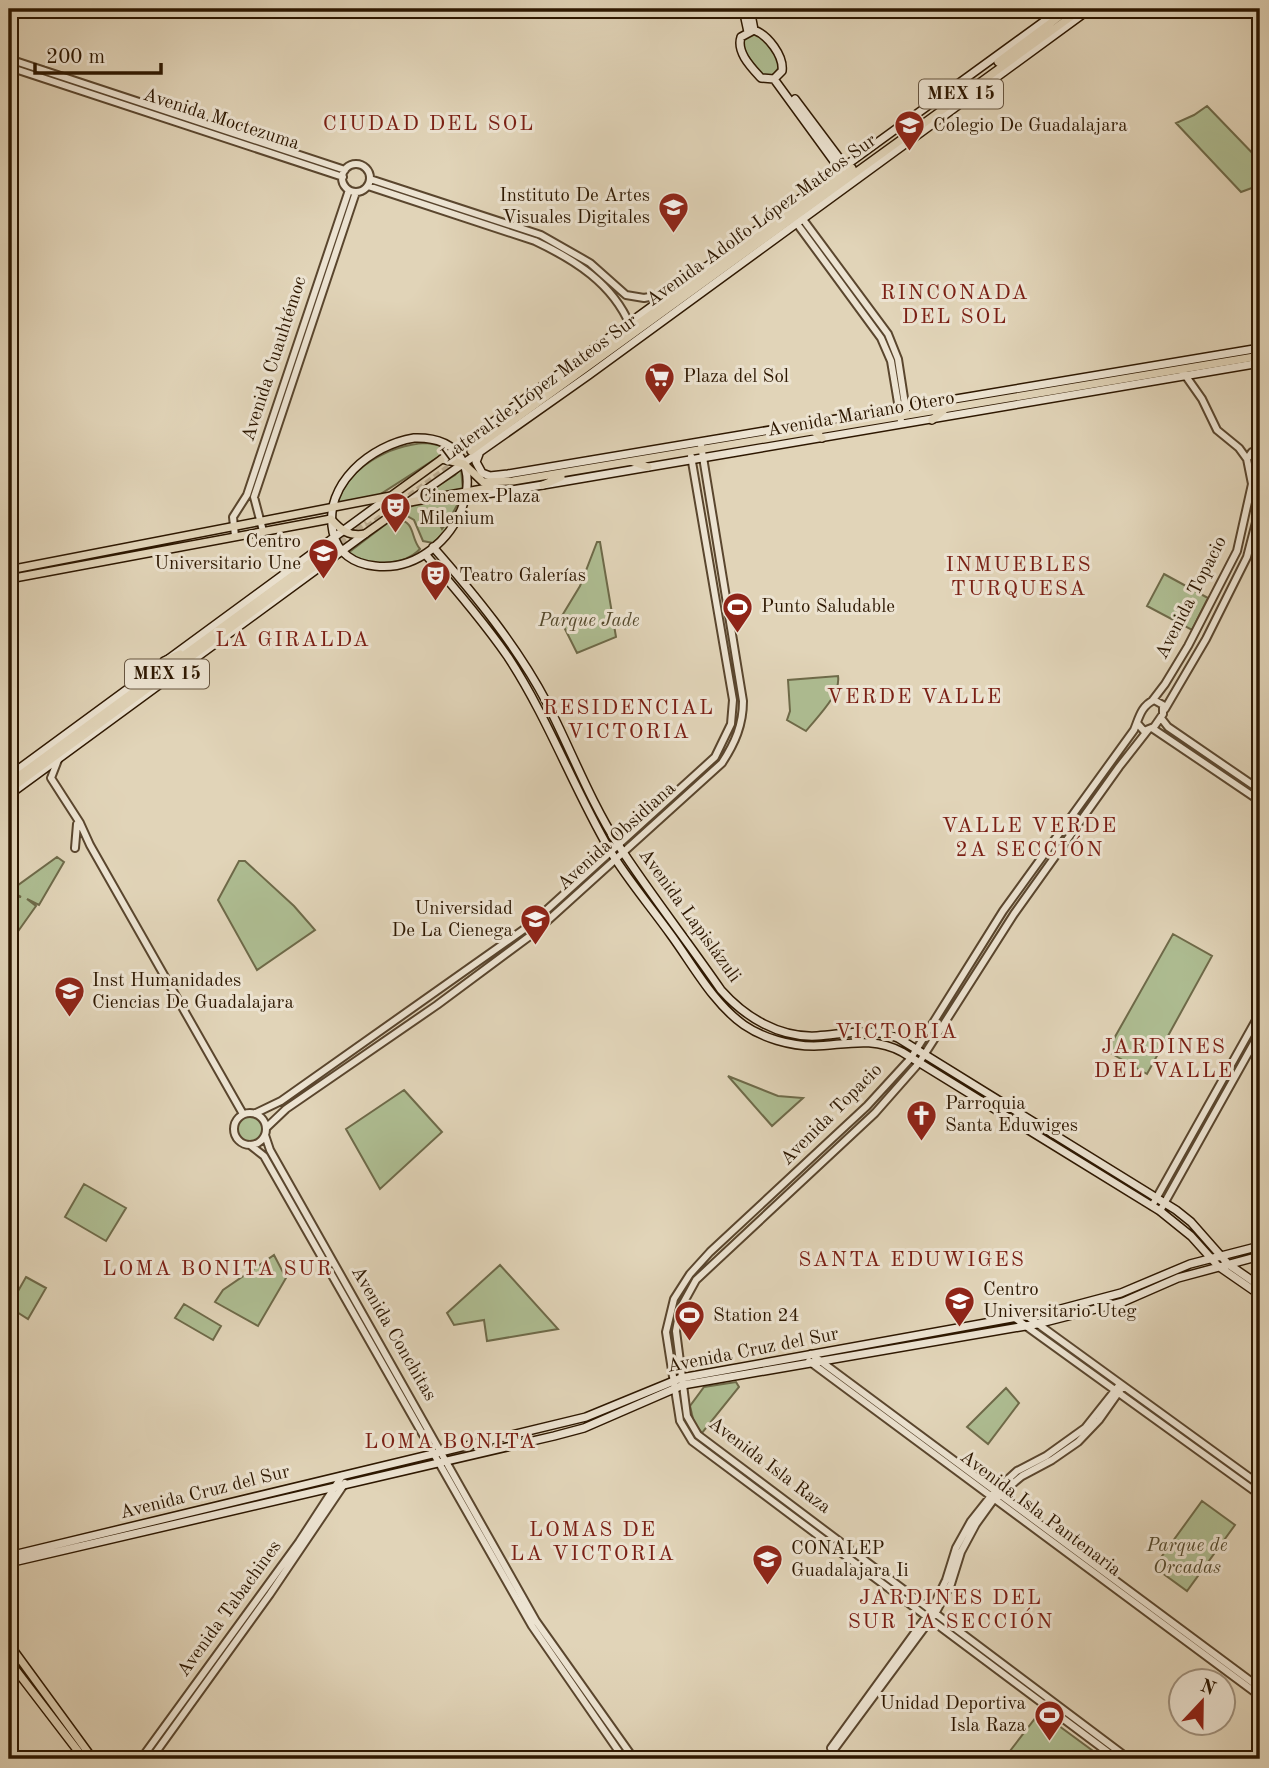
<svg xmlns="http://www.w3.org/2000/svg" width="1269" height="1768" font-family="'Old Standard TT',serif">
	<style>
		.green { fill: #aebd92; stroke: #6e6a49; stroke-width: 2 }
		.lines { fill: none; stroke-linecap: round; stroke-linejoin: round }
		.primary-tunnel { stroke: #bdae93; stroke-width: 7; stroke-dasharray: 7 3.5; stroke-linecap: butt }
		.tertiary-casing { stroke: #5a462e; stroke-width: 10 }
		.secondary-casing { stroke: #2d1700; stroke-width: 10 }
		.primary-casing { stroke: #2d1700; stroke-width: 10 }
		.tertiary { stroke: #ece3d1; stroke-width: 6 }
		.secondary { stroke: #ece3d1; stroke-width: 7 }
		.primary { stroke: #e1d4b8; stroke-width: 7 }
		.labels { text-anchor: middle; dominant-baseline: central; stroke-width: 6; stroke-linejoin: round; paint-order: stroke }
		.shield { fill: #ece3d1; stroke: #66543f; stroke-width: 2 }
		.shield-label { font-size: 18px; font-weight: bold; fill: #2d1700 }
		.street-label { font-size: 19px; fill: #2d1700; stroke: #ece3d1 }
		.poi-label { font-size: 19px; fill: #2d1700; stroke: #ece3d1; text-anchor: start }
		.park-label { font-size: 19px; font-style: italic; fill: #54492c; stroke: #ece3d1 }
		.neighbourhood-label { font-size: 21px; letter-spacing: 2px; fill: #7a1f14; stroke: #ece3d1 }
	</style>
	<rect width="100%" height="100%" fill="#e1d4b8"/>
	<filter id="stains"><feTurbulence type="fractalNoise" baseFrequency=".00286" numOctaves="4"/><feColorMatrix values="0 0 0 0 .2 0 0 0 0 .09 0 0 0 0 .02 0 0 0 .5 -.17"/></filter>
	<radialGradient id="worn" r=".72"><stop offset=".6" stop-color="#630" stop-opacity="0"/><stop offset="1" stop-color="#630" stop-opacity=".3"/></radialGradient>
	<path class="green" d="M751 33 760 35 777 57 779 67 773 75 765 77 761 74 742 48 743 39Z
		M1207 106 1260 161V185L1241 192 1176 123 1194 115Z
		M426 443 445 446 450 452 437 458 379 495 337 505C347 467 390 445 426 443Z
		M461 468 463 491 425 494 455 475Z
		M460 500 450 518 441 527 442 529 458 509 451 526 433 543 423 541 414 520 402 513C416 499 441 499 460 500Z
		M397 519C416 522 410 537 420 549 404 566 366 568 348 553L390 521Z
		M597 542H600L616 637 577 653 560 619 580 586Z
		M1164 574 1208 598 1192 630 1147 606Z
		M838 676C841 695 817 717 806 731L787 720 790 711 788 680Z
		M57 857 64 862 39 905 27 899 36 906 14 937 9 929V896L21 897 10 891Z
		M239 861H245L294 906 315 930 257 970 218 900Z
		M1173 934 1212 956 1147 1074 1107 1051Z
		M728 1076 778 1096 803 1098 772 1126Z
		M404 1090 442 1132 380 1189 346 1129Z
		M237 1129a13 13 0 1 1 26 0a13 13 0 1 1-26 0Z
		M84 1184 126 1208 106 1241 65 1217Z
		M274 1255 286 1278 258 1326 215 1302 223 1290Z
		M500 1265 558 1329 487 1341 484 1320 454 1325 447 1313Z
		M26 1277 46 1288 28 1319 9 1307Z
		M184 1304 221 1326 213 1340 175 1318Z
		M736 1382 739 1387 702 1433 694 1423 690 1406 704 1387Z
		M1006 1388 1019 1403 988 1444 967 1427Z
		M1202 1501 1235 1525 1187 1591 1154 1567Z
		M1040 1712 1104 1759H1021L1010 1751Z"/>
	<g class="lines">
		<path class="primary-tunnel" d="M1072 16 1082 9
			M322 554 366 522
			M325 559 471 451"/>
		<defs>
			<path id="tertiary" d="M9 59 345 170
				M9 67 343 177
				M342 178a14 14 0 1 1 28 0a14 14 0 1 1-28 0Z
				M370 179 541 235 590 263 626 295 644 298 670 293
				M368 186 535 241C575 260 612 283 630 325
				M802 218 888 334 898 359 906 411
				M795 221 881 338 891 361 901 421
				M1247 459 1252 452 1260 451
				M263 531 254 497 356 192
				M235 536 233 517 247 495 349 190
				M1152 701 1165 684 1188 646 1237 551 1252 484 1247 459 1239 448 1217 430 1202 399 1183 372
				M1165 709 1206 639 1247 557 1260 507
				M1161 718 1168 727 1260 790
				M1152 728 1260 801
				M51 778 80 823 90 845 243 1114
				M51 778 58 760
				M75 848 77 824
				M234 1129a16 16 0 1 1 32 0a16 16 0 1 1-32 0Z
				M256 1113 281 1101 530 925 715 757 731 724 733 700 691 456
				M266 1128 286 1109 437 1005 534 933 722 763C735 743 743 725 743 701L701 445
				M265 1135 270 1150 536 1621 634 1759
				M250 1145 264 1156 532 1626 624 1759
				M1152 1206 1260 1013
				M1160 1211 1260 1032
				M1027 1316 1260 1485
				M1015 1318 1260 1495
				M811 1354 1260 1688
				M809 1361 1260 1696
				M831 1748 932 1609 946 1580 956 1548 971 1521 994 1492 1017 1471 1046 1456 1085 1428 1120 1384
				M141 1759 299 1542 342 1476
				M151 1759 270 1594 345 1483
				M827 1759 936 1612 951 1584 961 1552 976 1524 994 1499 1022 1476 1052 1460 1078 1442 1099 1420 1123 1386
				M1117 1759 692 1441 680 1421 666 1332 674 1299 690 1274 710 1252 867 1106 911 1058 1003 911 1134 730C1139 718 1141 706 1154 700L1163 705V714L1154 727 1144 731 1137 723
				M1129 1759 698 1435 687 1416 676 1331 680 1309 696 1280 875 1113 919 1063 1014 914 1119 767 1148 730"/>
			<path id="secondary" d="M743 9 748 32
				M750 9 754 30
				M754 30C768 35 784 56 782 71L774 79 761 78C751 67 736 52 741 37Z
				M774 79 841 171
				M795 99 846 167
				M414 438C511 435 461 576 375 566 354 564 337 553 333 532 323 484 371 445 414 438Z
				M479 454 476 462 482 473 490 476 508 474 1260 348
				M442 459 1061 9
				M467 493 480 495 543 485 1260 363
				M410 501 589 375 1090 9
				M433 547C475 595 517 646 547 703 571 750 590 801 619 846 651 895 688 942 721 990 745 1017 779 1038 817 1036 846 1034 870 1027 898 1038L1176 1210 1191 1222 1228 1264 1260 1286
				M425 554C454 587 483 621 508 657 548 718 573 787 609 849 627 879 651 907 671 935 693 965 713 1003 744 1025 763 1038 790 1046 814 1046 845 1045 872 1036 902 1052L1160 1211 1191 1236 1218 1266 1260 1295
				M9 776 389 497
				M9 795 365 534
				M9 1556 586 1417 681 1378 1057 1310 1121 1293 1190 1264 1260 1246
				M9 1563 554 1436 584 1428 683 1385 1037 1324 1123 1302 1178 1278 1260 1256"/>
			<path id="primary" d="M998 62 1068 10
				M525 406 852 168
				M932 420 944 410
				M814 431 822 438
				M471 451 1072 16
				M633 462 648 467
				M543 485 561 477
				M9 570 391 496 442 459 464 464 483 482 513 481 1260 356
				M9 579 331 519C341 530 349 537 365 534L410 502 499 486
				M164 661 180 654
				M9 783 322 554
				M9 790 325 559
				M9 1644 93 1759
				M9 1661 84 1759"/>
		</defs>
		<use href="#tertiary" class="tertiary-casing"/>
		<use href="#secondary" class="secondary-casing"/>
		<use href="#primary" class="primary-casing"/>
		<use href="#tertiary" class="tertiary"/>
		<use href="#secondary" class="secondary"/>
		<use href="#primary" class="primary"/>
	</g>
	<defs>
		<symbol id="university-pin" viewBox="-11 -11 22 30"><path d="M0 17L-7.5 6A9.5 9.5 0 1 1 7.5 6Z" fill="#8f2418" stroke="#ece3d1"/><path d="M0-5L7-2L0 1L-7-2ZM-4 1L0 2.5L4 1V4Q0 6-4 4Z" fill="#fff"/></symbol>
		<symbol id="supermarket-pin" viewBox="-11 -11 22 30"><path d="M0 17L-7.5 6A9.5 9.5 0 1 1 7.5 6Z" fill="#8f2418" stroke="#ece3d1"/><path d="M-6-5.5h2.5l.6 2H6L4.5 2H-2.5L-4.4-4H-6ZM-1.5 3.2a1.3 1.3 0 1 0 .1 0ZM3 3.2a1.3 1.3 0 1 0 .1 0Z" fill="#fff"/></symbol>
		<symbol id="theatre-pin" viewBox="-11 -11 22 30"><path d="M0 17L-7.5 6A9.5 9.5 0 1 1 7.5 6Z" fill="#8f2418" stroke="#ece3d1"/><path d="M-5-5.5Q0-4 5-5.5V0Q5 5 0 6Q-5 5-5 0ZM-3.3-2.5H-1v1.5H-3.3ZM1-2.5H3.3v1.5H1ZM-2.8 1Q0 5.5 2.8 1Z" fill="#fff"/></symbol>
		<symbol id="stadium-pin" viewBox="-11 -11 22 30"><path d="M0 17L-7.5 6A9.5 9.5 0 1 1 7.5 6Z" fill="#8f2418" stroke="#ece3d1"/><path d="M0-5a6.5 5 0 1 0 0 10a6.5 5 0 1 0 0-10ZM-3.5-1.8h7v3.6h-7Z" fill="#fff"/></symbol>
		<symbol id="church-pin" viewBox="-11 -11 22 30"><path d="M0 17L-7.5 6A9.5 9.5 0 1 1 7.5 6Z" fill="#8f2418" stroke="#ece3d1"/><path d="M-1.2-6h2.4v3.5h3.3v2.4h-3.3V6h-2.4V-.1h-3.3v-2.4h3.3Z" fill="#fff"/></symbol>
	</defs>
	<g fill-rule="evenodd">
		<use href="#university-pin" x="892" y="108" width="35" height="47"/>
		<use href="#university-pin" x="656" y="190" width="35" height="47"/>
		<use href="#supermarket-pin" x="642" y="360" width="35" height="47"/>
		<use href="#theatre-pin" x="378" y="490" width="35" height="47"/>
		<use href="#university-pin" x="306" y="536" width="35" height="47"/>
		<use href="#theatre-pin" x="418" y="558" width="35" height="47"/>
		<use href="#stadium-pin" x="720" y="590" width="35" height="47"/>
		<use href="#university-pin" x="518" y="902" width="35" height="47"/>
		<use href="#university-pin" x="52" y="974" width="35" height="47"/>
		<use href="#church-pin" x="904" y="1098" width="35" height="47"/>
		<use href="#university-pin" x="942" y="1284" width="35" height="47"/>
		<use href="#stadium-pin" x="672" y="1298" width="35" height="47"/>
		<use href="#university-pin" x="750" y="1542" width="35" height="47"/>
		<use href="#stadium-pin" x="1032" y="1698" width="35" height="47"/>
	</g>
	<g class="labels">
		<g class="shield">
			<rect x="919" y="79.5" width="84" height="29" rx="5"/>
			<rect x="125" y="659.5" width="84" height="29" rx="5"/>
		</g>
		<g class="shield-label">
			<text x="961" y="94">MEX 15</text>
			<text x="167" y="674">MEX 15</text>
		</g>
		<g class="street-label">
			<text transform="translate(221 120) rotate(18)">Avenida Moctezuma</text>
			<text transform="translate(762 221) rotate(-36)">Avenida Adolfo López Mateos Sur</text>
			<text transform="translate(275 359) rotate(-72)">Avenida Cuauhtémoc</text>
			<text transform="translate(540 389) rotate(-36)">Lateral de López Mateos Sur</text>
			<text transform="translate(861 415) rotate(-10)">Avenida Mariano Otero</text>
			<text transform="translate(1192 598) rotate(-63)">Avenida Topacio</text>
			<text transform="translate(617 837) rotate(-42)">Avenida Obsidiana</text>
			<text transform="translate(689 916) rotate(54)">Avenida Lapislázuli</text>
			<text transform="translate(832 1115) rotate(-45)">Avenida Topacio</text>
			<text transform="translate(393 1334) rotate(60)">Avenida Conchitas</text>
			<text transform="translate(753 1351) rotate(-11)">Avenida Cruz del Sur</text>
			<text transform="translate(769 1466) rotate(37)">Avenida Isla Raza</text>
			<text transform="translate(205 1493) rotate(-14)">Avenida Cruz del Sur</text>
			<text transform="translate(1040 1514) rotate(37)">Avenida Isla Pantenaria</text>
			<text transform="translate(230 1609) rotate(-54)">Avenida Tabachines</text>
		</g>
		<g class="poi-label">
			<text x="933" y="126">Colegio De Guadalajara</text>
			<text x="650" y="196" text-anchor="end">Instituto De Artes<tspan x="650" dy="22">Visuales Digitales</tspan></text>
			<text x="683" y="377">Plaza del Sol</text>
			<text x="419" y="497">Cinemex Plaza<tspan x="419" dy="22">Milenium</tspan></text>
			<text x="301" y="542" text-anchor="end">Centro<tspan x="301" dy="22">Universitario Une</tspan></text>
			<text x="459" y="576">Teatro Galerías</text>
			<text x="761" y="607">Punto Saludable</text>
			<text x="513" y="909" text-anchor="end">Universidad<tspan x="513" dy="22">De La Cienega</tspan></text>
			<text x="92" y="981">Inst Humanidades<tspan x="92" dy="22">Ciencias De Guadalajara</tspan></text>
			<text x="945" y="1104">Parroquia<tspan x="945" dy="22">Santa Eduwiges</tspan></text>
			<text x="983" y="1290">Centro<tspan x="983" dy="22">Universitario Uteg</tspan></text>
			<text x="713" y="1316">Station 24</text>
			<text x="791" y="1549">CONALEP<tspan x="791" dy="22">Guadalajara Ii</tspan></text>
			<text x="1026" y="1704" text-anchor="end">Unidad Deportiva<tspan x="1026" dy="22">Isla Raza</tspan></text>
		</g>
		<g class="park-label">
			<text x="589" y="621">Parque Jade</text>
			<text x="1187" y="1546">Parque de<tspan x="1187" dy="22">Orcadas</tspan></text>
		</g>
		<g class="neighbourhood-label">
			<text x="429" y="124">CIUDAD DEL SOL</text>
			<text x="955" y="293">RINCONADA<tspan x="955" dy="24">DEL SOL</tspan></text>
			<text x="1019" y="565">INMUEBLES<tspan x="1019" dy="24">TURQUESA</tspan></text>
			<text x="293" y="640">LA GIRALDA</text>
			<text x="915" y="697">VERDE VALLE</text>
			<text x="629" y="708">RESIDENCIAL<tspan x="629" dy="24">VICTORIA</tspan></text>
			<text x="1030" y="826">VALLE VERDE<tspan x="1030" dy="24">2A SECCIÓN</tspan></text>
			<text x="897" y="1032">VICTORIA</text>
			<text x="1164" y="1047">JARDINES<tspan x="1164" dy="24">DEL VALLE</tspan></text>
			<text x="912" y="1260">SANTA EDUWIGES</text>
			<text x="218" y="1269">LOMA BONITA SUR</text>
			<text x="451" y="1442">LOMA BONITA</text>
			<text x="593" y="1530">LOMAS DE<tspan x="593" dy="24">LA VICTORIA</tspan></text>
			<text x="951" y="1598">JARDINES DEL<tspan x="951" dy="24">SUR 1A SECCIÓN</tspan></text>
		</g>
	</g>
	<rect width="1269" height="1768" fill="none" stroke="#e1d4b8" stroke-width="35"/>
	<rect x="10" y="10" width="1248" height="1747" fill="none" stroke="#2d1700" stroke-width="3.5"/>
	<rect x="18" y="18" width="1234" height="1733" fill="none" stroke="#2d1700" stroke-width="2"/>
	<g transform="translate(1202 1702) rotate(22)"><circle r="33" fill="#ece3d1" stroke="#a0917d" stroke-width="2"/>
	<path d="M0-5L12 26L0 18L-12 26Z" fill="#8f2418"/>
	<text y="-10" font-size="19" font-weight="bold" text-anchor="middle" fill="#2d1700">N</text>
	</g>
	<path d="M35 63v10h126v-10" fill="none" stroke="#2d1700" stroke-width="3.5"/>
	<text x="46" y="63" font-size="21" fill="#2d1700" stroke="#ece3d1" stroke-width="5" paint-order="stroke">200 m</text>
	<rect width="100%" height="100%" filter="url(#stains)"/>
	<rect width="100%" height="100%" fill="url(#worn)"/>
</svg>
